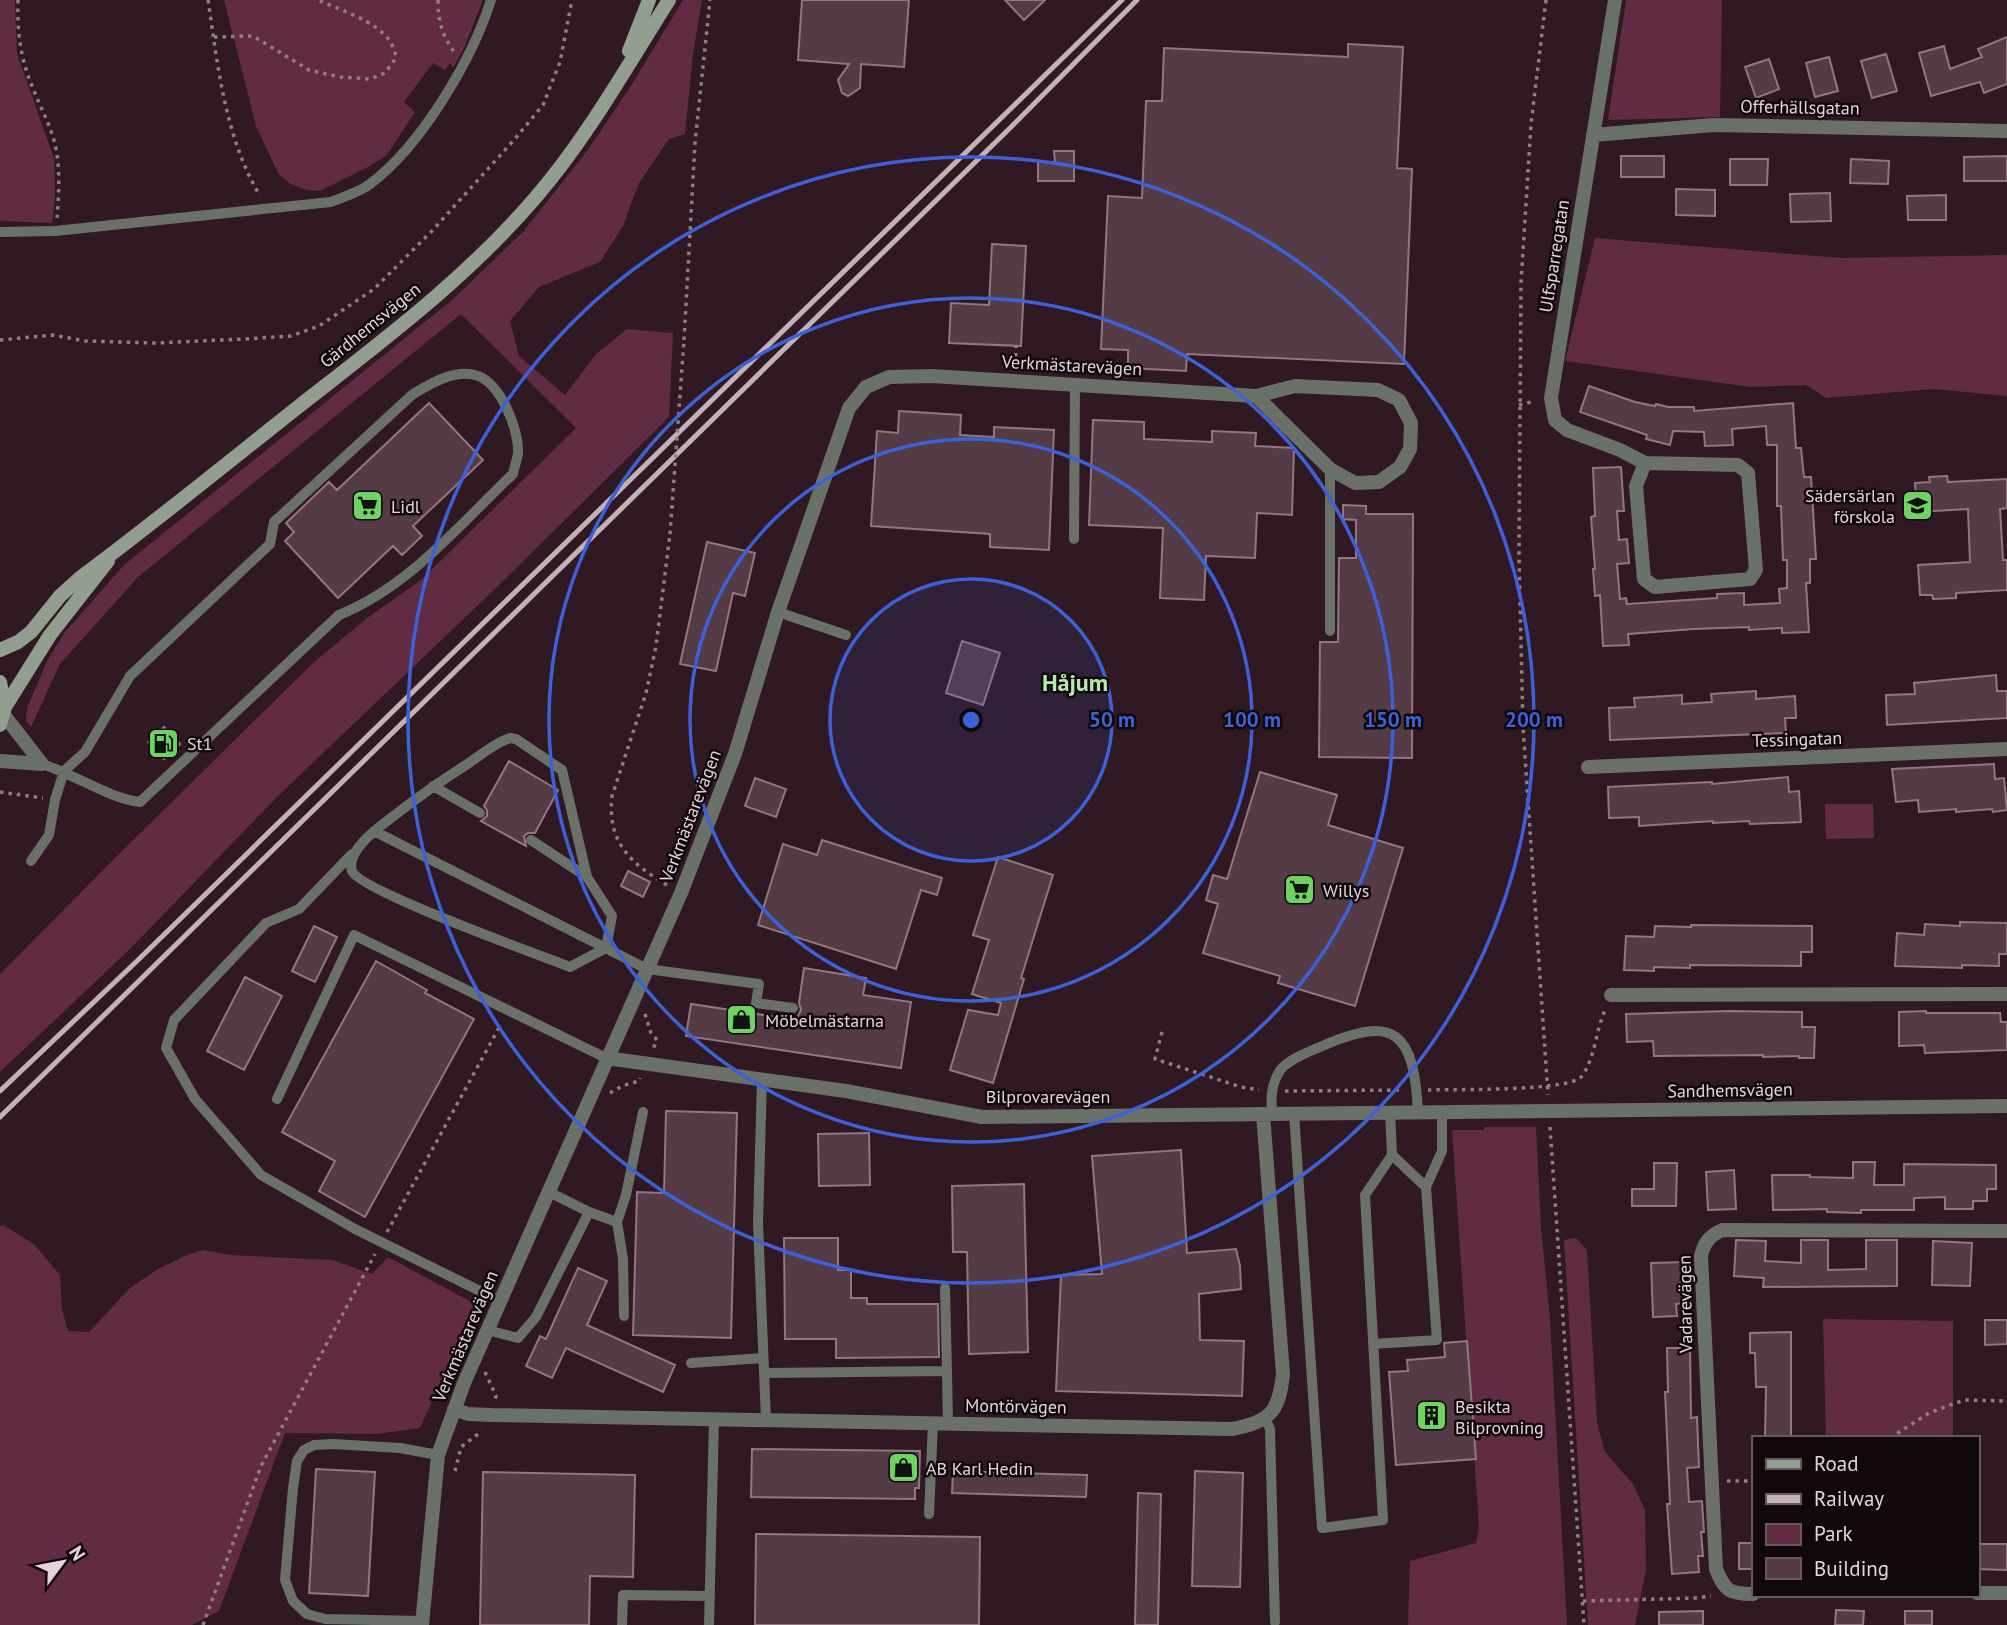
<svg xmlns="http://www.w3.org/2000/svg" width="2007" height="1625" font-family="'PT Sans',sans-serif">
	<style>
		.green { fill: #612b44 }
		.building { fill: #543b45; stroke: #937681; stroke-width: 2 }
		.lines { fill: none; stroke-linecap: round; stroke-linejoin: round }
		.path { stroke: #917e85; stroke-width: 3.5; stroke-dasharray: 3.5 5; stroke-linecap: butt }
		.service { stroke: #697168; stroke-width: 10 }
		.minor { stroke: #697168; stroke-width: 14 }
		.secondary { stroke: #929f90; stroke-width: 14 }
		.rail { stroke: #c2b1b8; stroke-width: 5 }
		.path-bridge { stroke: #917e85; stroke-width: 3.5; stroke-dasharray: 3.5 5; stroke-linecap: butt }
		.ring { fill: none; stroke: #3b62d8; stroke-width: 3.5 }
		.labels { text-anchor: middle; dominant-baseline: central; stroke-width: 5; stroke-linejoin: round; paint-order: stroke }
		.street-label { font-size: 18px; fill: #e4d4da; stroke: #11080c }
		.poi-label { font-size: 18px; fill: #e4d4da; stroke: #11080c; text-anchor: start }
		.district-label { font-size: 24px; font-weight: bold; fill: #b4e9ac; stroke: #11080c }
		.centre { fill: #3b62d8; stroke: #11080c; stroke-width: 3.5 }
		.ring-label { font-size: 21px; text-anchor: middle; font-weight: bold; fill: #3b62d8; stroke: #11080c; stroke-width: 5; stroke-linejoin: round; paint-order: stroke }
	</style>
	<rect width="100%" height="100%" fill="#301923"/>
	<path class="green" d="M0 0H15L17 54 54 158 55 197 52 223 0 221Z
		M224 0H483L464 48 453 68 450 63 445 70 433 63 404 102 415 112 387 155 368 167 320 191 307 190 291 184 279 175 256 126Z
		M683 0H702L693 54 685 134 669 139 639 183 623 226 600 262 539 287 510 321 519 356 565 395 596 354 627 329 673 333 669 417 495 589 279 795 130 949 0 1072V974L119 854 313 663 367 618 421 580 576 428 461 314 138 577 60 664 31 727 26 721 27 708 47 661 65 632 124 565 452 300 523 232 587 151 629 89Z
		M1626 0H1722L1720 117 1608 120Z
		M1595 238 1841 258 2007 255V396L1934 389 1826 398 1806 385 1750 387 1565 361Z
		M1825 804H1873L1874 838 1826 839Z
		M1484 1127H1536L1541 1227 1550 1319 1567 1625H1408L1410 1561 1476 1543 1479 1528 1452 1130H1484Z
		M3 1225 34 1244 60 1275 62 1309 68 1331 89 1332 130 1288 158 1269 187 1255 204 1250 230 1255 332 1260 372 1274 388 1257 475 1304 420 1428 377 1434 285 1433 219 1611 192 1625H0V1226Z
		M1576 1238 1587 1250 1597 1422 1605 1452 1633 1484 1645 1510 1646 1570 1635 1625H1588L1564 1240Z
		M1823 1319 1953 1321V1438H1826Z"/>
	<path class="building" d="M802 0H909L904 67 861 64 860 88 848 96 842 93 838 80 849 64 798 60Z
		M1005 0H1045L1024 20Z
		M2007 37V84L1984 93 1980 82 1931 96 1919 53 1944 46 1950 69 1982 57 1978 49Z
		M1348 44 1403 47 1397 168 1412 169 1404 364 1187 354 1186 371 1128 368V350L1101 349 1108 196 1142 198 1146 101H1162L1164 48 1348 57Z
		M1886 54 1897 91 1872 98 1861 61Z
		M1829 57 1838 91 1815 97 1806 63Z
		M1769 59 1779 89 1756 98 1745 67Z
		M1054 151H1074V181H1038V162H1055Z
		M1621 156H1664V177H1621Z
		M2007 156V181H1964V157Z
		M1730 159H1768L1767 185H1730Z
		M1851 159 1889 161 1888 184 1850 183Z
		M1676 189 1715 190V216L1676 215Z
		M1830 193 1831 221 1791 222 1790 194Z
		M1946 195V220H1908L1907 196Z
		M992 244 1026 246 1021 346 949 343 951 303 989 305Z
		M1589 386 1635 402 1655 406 1656 404 1668 407H1694V411L1793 403 1796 448H1801L1804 477H1811L1816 559H1810V583H1806L1809 632 1782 633V628L1749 630V627L1694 629 1628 634 1629 645 1603 646 1600 595 1595 596 1593 569H1595L1591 517 1595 516 1593 468 1621 467 1624 511H1617L1619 540 1627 539 1629 563 1617 564 1620 599 1626 598 1627 604 1717 598V594L1744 593V605L1780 603 1779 589 1787 588V560H1783L1781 506H1777V445H1767L1766 426 1732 429 1733 445 1705 446 1704 432 1673 431 1670 445 1646 439 1647 435 1580 412Z
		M429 403 483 460 413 526 422 536 402 555 393 546 338 598 285 541 294 532 286 523 329 482 337 490Z
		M899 411 961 415 960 435 994 437V427L1054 430 1049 550 990 547V534L871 526 877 431 898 433Z
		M1093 420 1144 422V439L1212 442V431L1256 433 1255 446 1294 448 1292 515 1257 513 1255 558 1206 556 1204 600 1160 598 1163 528 1089 525Z
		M1947 476 1948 482 2007 479V508L2000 509 2003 560H2007V590L1956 593V598L1933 599 1932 595H1920L1918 565 1970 562 1968 509 1917 512 1915 483 1930 482 1929 477Z
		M1343 505 1366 506V514H1413L1412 758 1319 757 1320 642H1338L1339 558H1356V520L1343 519Z
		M707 542 755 553 745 596 733 593 716 671 680 664Z
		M962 641 1000 653 983 705 946 693Z
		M1996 675 1997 691H2007V718L1887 725 1886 695 1915 694 1914 683Z
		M1756 691V699L1795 696 1796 718H1785L1786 733 1610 740 1609 708 1635 707 1634 698 1682 695V704L1712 702 1711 694Z
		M164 727 180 744 164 759 148 742Z
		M509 761 558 790 535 833H528L524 836 526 846 481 821 487 816V810L484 806Z
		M1994 764 1995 779 2004 778 2007 810 1993 812 1992 809 1956 812V809L1919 812 1918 800 1896 802 1892 769Z
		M1260 772 1337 795 1328 825 1403 848 1355 1006 1278 983 1280 976 1203 953 1218 904 1206 900 1213 875 1227 879Z
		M1788 777 1789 792 1799 791 1801 822 1750 824 1749 821 1713 823V821L1639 826V817L1609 818 1608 787 1712 782V784Z
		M755 778 786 789 776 817 745 806Z
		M822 840 942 878 937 895 921 890 896 969 758 925 783 844 817 855Z
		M998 857 1053 875 1021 978 1024 979 993 1083 950 1070 968 1010 998 1015 1001 1003 972 994 989 940 973 935Z
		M628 871 650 882 643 897 621 886Z
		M1960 922 2007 923V954H1999V966L1962 965V968L1895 966 1897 933 1924 935 1925 924 1960 926Z
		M1691 925 1812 926V952H1801V966L1690 965V968L1654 967V971L1624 970 1626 936 1654 937 1655 926 1691 927Z
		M314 926 337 937 315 982 292 971Z
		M376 961 427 990 425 993 474 1019 365 1217 319 1191 335 1161 282 1132Z
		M804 968 866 978 863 995 911 1002 901 1068 686 1036 691 1004 796 1020 801 1010 799 1003Z
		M245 977 282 996 244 1070 207 1051Z
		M1728 1011 1802 1012V1027H1815L1814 1058H1799V1056L1763 1057V1055L1654 1056 1653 1041 1627 1042 1626 1014Z
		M1926 1011V1013H2000L2001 1022H2007V1050L1925 1053 1924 1045 1899 1046V1012Z
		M666 1111 737 1113 731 1338 633 1335 637 1192 664 1193Z
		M869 1133 870 1185 819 1186 818 1134Z
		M1181 1150 1187 1253 1236 1249 1240 1266 1241 1289 1199 1294 1200 1340 1244 1341 1242 1396 1056 1391 1061 1275 1102 1274 1092 1156Z
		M1853 1162H1875L1874 1185H1904V1164L1996 1165V1189H1987V1201H1973V1209H1945V1197L1914 1198V1210H1861V1213L1827 1212V1209L1773 1210 1772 1175H1810V1177L1853 1178Z
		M1654 1163H1677L1676 1206H1632V1189H1654Z
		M1734 1170 1736 1209 1708 1210 1706 1172Z
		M1024 1184 1028 1352 969 1354 967 1252H953L952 1186Z
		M784 1238H838V1270H851V1298H867V1304H938L939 1357 836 1358V1339H785Z
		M1736 1240 1766 1241 1765 1261 1801 1263V1240H1828V1270L1866 1269V1240H1897V1286L1763 1287 1764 1278 1734 1276Z
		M1933 1241 1972 1243 1970 1286 1932 1285Z
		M1688 1262 1689 1303 1676 1304 1677 1316 1653 1317 1651 1263Z
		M578 1268 607 1281 587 1325 675 1365 663 1392 566 1348 552 1378 526 1366 540 1336 546 1339Z
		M1985 1320H2007V1344L1985 1345Z
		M1791 1332V1438H1765L1766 1387H1756L1755 1353H1750V1333Z
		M1467 1341 1476 1459 1396 1465 1389 1372 1408 1371 1407 1360 1445 1357 1444 1343Z
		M1667 1348H1690L1691 1418 1697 1417 1699 1467 1687 1468 1689 1502 1702 1501 1704 1532H1701L1703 1556H1698L1699 1572 1672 1574 1667 1504H1670L1665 1392H1668Z
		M752 1449 920 1451 919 1488H915V1499L751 1497Z
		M316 1469 375 1472 368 1596 309 1593Z
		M953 1471 1087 1475 1086 1497 952 1493Z
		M1195 1471 1243 1473 1240 1587 1192 1586Z
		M483 1472 635 1475 633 1577 590 1576 589 1625H480Z
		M1138 1493 1161 1494 1158 1625H1135Z
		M756 1534 980 1537 979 1625H755Z
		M1739 1543H1753V1569H1739Z
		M1977 1544H2007V1570L1977 1569Z
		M1836 1610 1864 1611 1863 1625H1835Z
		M1703 1611V1625H1659V1612Z
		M1905 1611H1932V1625H1905Z"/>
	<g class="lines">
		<path class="path" d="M18 0C17 28 20 55 30 81 37 100 47 118 53 137 61 163 59 192 57 219
			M208 0C218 67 225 137 260 196
			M438 0C438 22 442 35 455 53
			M1546 0 1531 124 1521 283 1519 557 1523 727 1548 1095
			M214 37 253 36 309 70 340 77 370 79 385 73 396 58C392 24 346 13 318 0
			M0 340 53 335 85 341 156 343 244 339 291 336 319 326 374 289 431 232 514 140 543 105 560 62 572 0
			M684 340 695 143 710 0
			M1015 365 1016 346
			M1519 405 1535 401
			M0 792 43 798
			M667 885C630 863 607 842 612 796L646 693 656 646 670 534
			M645 1014 651 1033 657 1040 653 1049
			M1162 1032 1155 1059 1241 1087 1259 1090
			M1428 1090C1453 1089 1570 1092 1582 1076 1595 1058 1596 1030 1605 1010
			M1285 1091 1403 1090
			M610 1093 622 1086 639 1081 640 1078
			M1550 1127 1584 1625
			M387 1232 501 1024
			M485 1372 496 1396 495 1400
			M1890 1438 1929 1413 1964 1400 2007 1401
			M455 1471 461 1447 482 1431
			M1727 1481H1753
			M1583 1601 1697 1598 1711 1596
			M203 1625 261 1466 375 1254"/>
		<path class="service" d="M0 232 55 231 331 202C343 197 360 192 370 184 421 146 472 60 491 0
			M1074 539 1075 385
			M778 612 846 635
			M1330 631V469
			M510 738 516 739 562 770 587 877 612 916 606 948 570 967C540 955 360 891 352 871 345 850 381 826 395 815 419 796 444 779 469 763 482 754 495 743 510 738Z
			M433 786 480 813
			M374 831 647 969 759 984 756 1003 793 1008
			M531 840 587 877
			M352 854 299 909 266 923 174 1020 166 1048 195 1099 261 1175 355 1229 500 1301
			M31 861 49 835 55 800 64 771 85 752 130 676 270 544 274 522 413 394C430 384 454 369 475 375 500 381 519 429 518 453 517 460 514 468 513 474 459 525 409 587 339 615L140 802C108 798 74 774 42 764
			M762 1080 758 1223 766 1420
			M277 1099 354 935 606 1058
			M1272 1113C1271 1097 1271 1086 1279 1072 1285 1061 1308 1052 1320 1047 1396 1013 1414 1033 1418 1112
			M1294 1113 1322 1528 1383 1520 1365 1195 1392 1155 1390 1112
			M1392 1155 1426 1187
			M589 1212 617 1222 623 1259 624 1316
			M617 1222 626 1195 643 1112
			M945 1288 947 1371
			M487 1330 518 1338 536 1317 589 1212 547 1191
			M1373 1344 1437 1340 1426 1187 1442 1151V1111
			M691 1363 763 1358
			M764 1373 947 1371 948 1424
			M1265 1418 1270 1429 1275 1622
			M929 1514 933 1423
			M422 1621 325 1619 307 1614 293 1601 285 1580 293 1488 297 1461 304 1450 314 1445 333 1444 400 1448 438 1455
			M622 1625 623 1595 710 1596
			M709 1625 714 1419"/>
		<path class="minor" d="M1615 0 1551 398 1555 420 1567 430 1620 450 1645 463 1738 465 1748 473 1756 570 1750 579 1655 587 1644 579 1636 486 1645 463
			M1593 135 1713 125 2007 131
			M4 715 42 764
			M0 761 42 764
			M1588 767 2007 749
			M1611 995 2007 994
			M606 1058 846 1091 982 1117 2007 1106
			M454 1409 468 1414 491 1415 1232 1429C1270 1422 1279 1412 1283 1374L1263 1114
			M1977 1593H2007
			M1753 1594C1729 1594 1725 1591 1716 1569L1701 1256C1704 1243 1709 1236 1722 1230L2007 1231
			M422 1625 438 1455 464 1383 681 893 735 754 778 612 849 408 866 387 889 377 931 376 1256 396 1295 386 1378 390 1399 400 1411 423 1410 449 1400 467 1379 482 1355 483 1330 469 1256 396"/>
		<path class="secondary" d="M629 51 649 0
			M0 650 18 642 31 632 60 596 81 577C155 522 226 464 298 407 381 342 467 278 536 197 587 138 627 66 669 0
			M0 682 5 707 0 725
			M5 707 50 635 108 561"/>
		<path class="rail" d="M0 1091 137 961 1122 0
			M0 1117 1009 129 1137 0"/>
		<path class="path-bridge" d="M670 534 684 340"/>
	</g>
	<circle cx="971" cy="720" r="141" fill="#3b62d8" fill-opacity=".12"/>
	<g class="ring">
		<circle cx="971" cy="720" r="141"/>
		<circle cx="971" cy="720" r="281"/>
		<circle cx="971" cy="720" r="422"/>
		<circle cx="971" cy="720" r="563"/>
	</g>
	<defs>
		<symbol id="school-square" viewBox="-11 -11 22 22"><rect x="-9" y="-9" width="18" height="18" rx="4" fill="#6ed360" stroke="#11080c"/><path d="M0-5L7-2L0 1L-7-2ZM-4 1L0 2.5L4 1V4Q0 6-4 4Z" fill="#111"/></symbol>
		<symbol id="supermarket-square" viewBox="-11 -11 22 22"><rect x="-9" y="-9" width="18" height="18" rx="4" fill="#6ed360" stroke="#11080c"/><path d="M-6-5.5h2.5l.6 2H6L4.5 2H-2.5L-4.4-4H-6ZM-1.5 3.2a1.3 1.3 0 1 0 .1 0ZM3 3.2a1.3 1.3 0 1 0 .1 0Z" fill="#111"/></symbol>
		<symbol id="fuel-square" viewBox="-11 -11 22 22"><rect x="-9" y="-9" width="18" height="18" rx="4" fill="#6ed360" stroke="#11080c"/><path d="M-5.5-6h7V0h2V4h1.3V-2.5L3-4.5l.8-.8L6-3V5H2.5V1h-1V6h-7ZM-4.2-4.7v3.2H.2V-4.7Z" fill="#111"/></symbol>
		<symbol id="shop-square" viewBox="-11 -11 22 22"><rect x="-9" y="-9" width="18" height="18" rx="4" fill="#6ed360" stroke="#11080c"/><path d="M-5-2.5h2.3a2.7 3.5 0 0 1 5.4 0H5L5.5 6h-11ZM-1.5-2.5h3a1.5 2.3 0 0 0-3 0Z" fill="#111"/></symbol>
		<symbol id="building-square" viewBox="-11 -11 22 22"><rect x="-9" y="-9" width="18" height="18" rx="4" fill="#6ed360" stroke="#11080c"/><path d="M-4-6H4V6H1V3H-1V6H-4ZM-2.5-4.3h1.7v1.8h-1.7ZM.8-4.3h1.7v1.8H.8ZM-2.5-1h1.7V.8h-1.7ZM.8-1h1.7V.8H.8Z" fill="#111"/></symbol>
	</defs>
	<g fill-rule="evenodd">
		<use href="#school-square" x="1900" y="488" width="35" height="35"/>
		<use href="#supermarket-square" x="350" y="488" width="35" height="35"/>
		<use href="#fuel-square" x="146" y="726" width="35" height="35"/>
		<use href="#supermarket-square" x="1282" y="872" width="35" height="35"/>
		<use href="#shop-square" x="724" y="1002" width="35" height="35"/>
		<use href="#building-square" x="1414" y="1398" width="35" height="35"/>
		<use href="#shop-square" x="886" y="1450" width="35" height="35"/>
	</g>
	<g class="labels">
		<g class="street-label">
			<text transform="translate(1800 107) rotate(1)">Offerhällsgatan</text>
			<text transform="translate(1554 256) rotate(-81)">Ulfsparregatan</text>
			<text transform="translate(370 325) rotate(-39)">Gärdhemsvägen</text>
			<text transform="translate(1072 365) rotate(3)">Verkmästarevägen</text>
			<text transform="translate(1797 739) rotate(-2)">Tessingatan</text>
			<text transform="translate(690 816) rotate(-69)">Verkmästarevägen</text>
			<text transform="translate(1730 1090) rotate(-1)">Sandhemsvägen</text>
			<text x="1048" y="1096">Bilprovarevägen</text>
			<text transform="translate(1685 1304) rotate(-91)">Vadarevägen</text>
			<text transform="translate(465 1336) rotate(-67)">Verkmästarevägen</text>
			<text transform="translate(1016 1406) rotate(1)">Montörvägen</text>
		</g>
		<g class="poi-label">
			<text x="1895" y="495" text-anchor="end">Sädersärlan<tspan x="1895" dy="21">förskola</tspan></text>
			<text x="391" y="506">Lidl</text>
			<text x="187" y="743">St1</text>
			<text x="1323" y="890">Willys</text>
			<text x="765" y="1020">Möbelmästarna</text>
			<text x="1455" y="1406">Besikta<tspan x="1455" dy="21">Bilprovning</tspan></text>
			<text x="926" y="1468">AB Karl Hedin</text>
		</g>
		<g class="district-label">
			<text x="1075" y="682">Håjum</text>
		</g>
	</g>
	<circle cx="971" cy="720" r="10" class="centre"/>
	<g class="ring-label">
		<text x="1112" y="727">50 m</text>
		<text x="1252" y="727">100 m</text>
		<text x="1393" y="727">150 m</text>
		<text x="1534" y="727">200 m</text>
	</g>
	<rect x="1752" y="1436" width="228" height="161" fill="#11080c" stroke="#655a5e" stroke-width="2"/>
	<rect x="1766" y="1459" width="35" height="10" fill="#929f90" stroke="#655a5e" stroke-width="2"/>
	<text x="1814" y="1471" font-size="21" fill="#e4d4da">Road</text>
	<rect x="1766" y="1494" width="35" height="10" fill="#c2b1b8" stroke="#655a5e" stroke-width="2"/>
	<text x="1814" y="1506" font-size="21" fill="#e4d4da">Railway</text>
	<rect x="1766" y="1524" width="35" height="21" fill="#612b44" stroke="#655a5e" stroke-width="2"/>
	<text x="1814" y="1541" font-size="21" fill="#e4d4da">Park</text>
	<rect x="1766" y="1558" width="35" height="21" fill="#543b45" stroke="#655a5e" stroke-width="2"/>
	<text x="1814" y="1576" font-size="21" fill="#e4d4da">Building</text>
	<g transform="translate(63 1562) rotate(58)" stroke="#11080c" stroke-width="5" paint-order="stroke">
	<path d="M0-5L12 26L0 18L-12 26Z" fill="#e4d4da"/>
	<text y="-10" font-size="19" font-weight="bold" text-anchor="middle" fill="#e4d4da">N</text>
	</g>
</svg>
